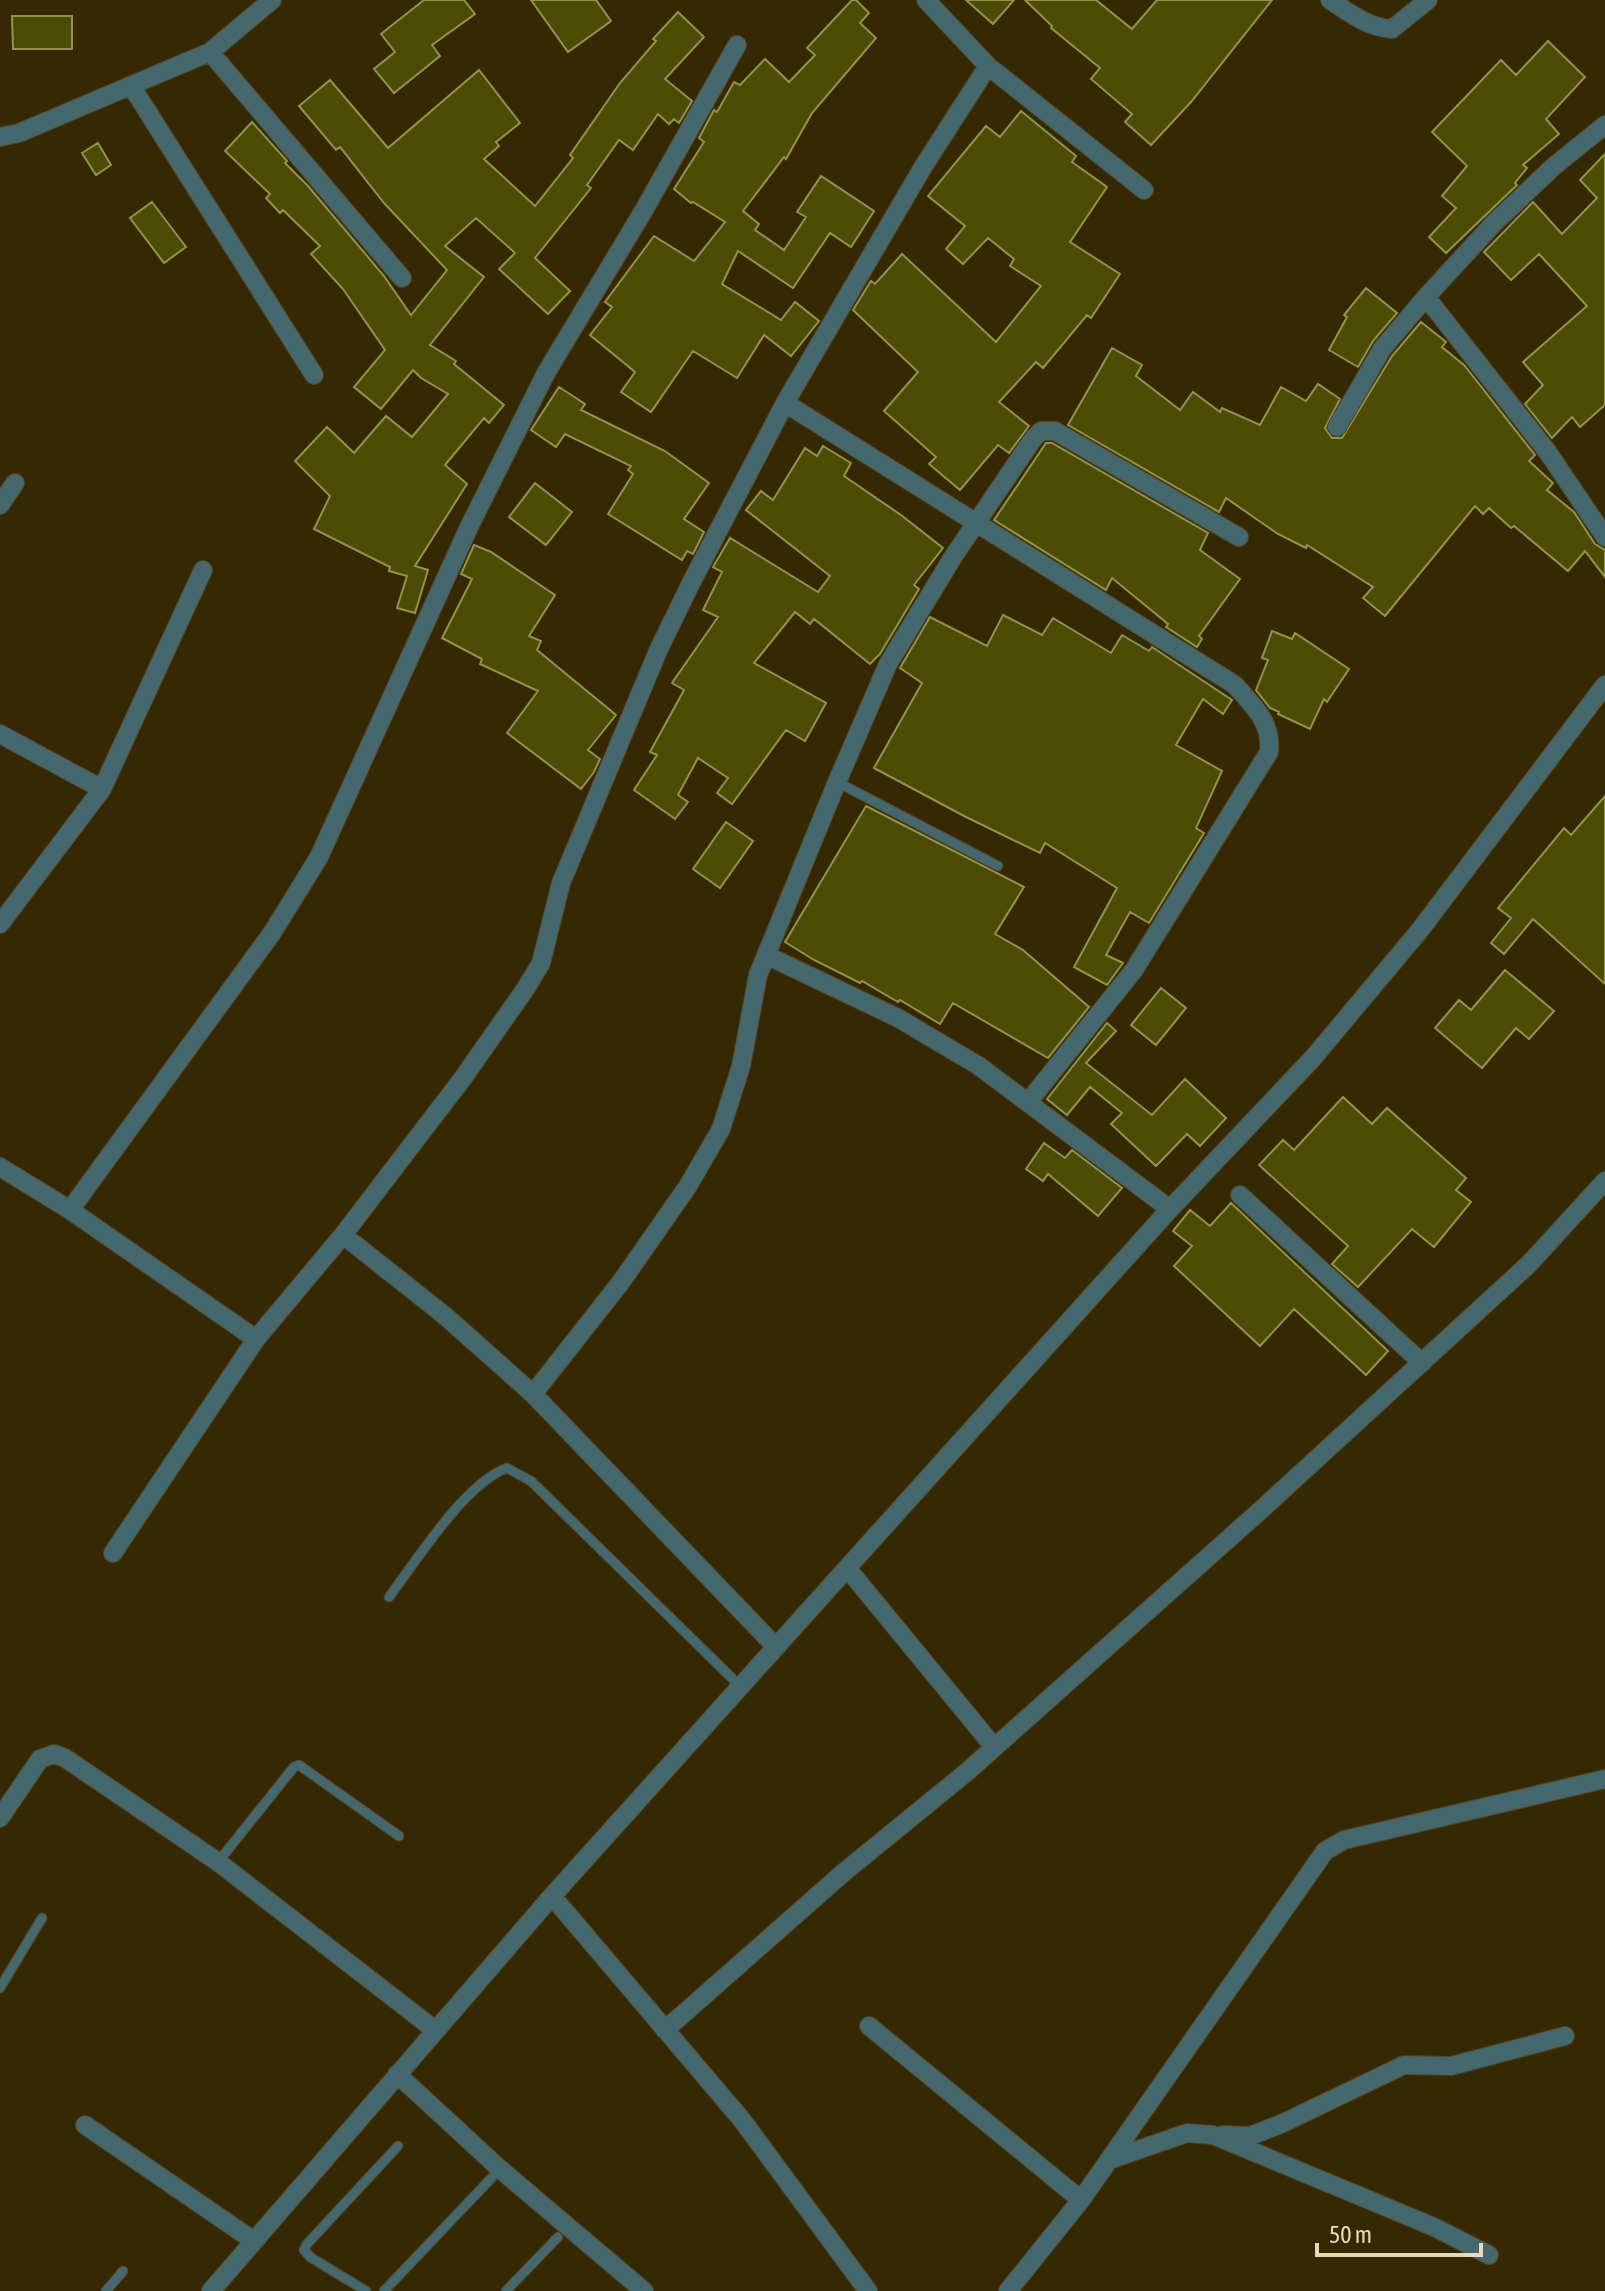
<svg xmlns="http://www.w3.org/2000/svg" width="1605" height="2291" font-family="'Asap Condensed',sans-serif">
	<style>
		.building { fill: #4d4c06; stroke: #92934c; stroke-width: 2 }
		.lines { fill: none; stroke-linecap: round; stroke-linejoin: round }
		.service-casing { stroke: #52441f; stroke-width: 11 }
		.minor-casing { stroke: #52441f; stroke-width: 20 }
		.service { stroke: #45686e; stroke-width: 9 }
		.minor { stroke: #45686e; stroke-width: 18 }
	</style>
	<rect width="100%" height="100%" fill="#352802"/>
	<path class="building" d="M424 0H464L475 14 432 45 440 56 394 93 374 69 395 52 381 34Z
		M531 0H596L611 21 568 52Z
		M852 0H856L869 13 860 23 876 38 812 113 786 159 784 157 743 211 759 224 755 230 784 250 806 217 797 212 821 176 874 211 851 247 830 233 793 288 738 251 722 284 781 320 795 302 819 321 791 356 764 335 737 378 693 351 651 412 621 392 635 372 590 335 612 307 605 302 654 236 694 261 725 222 693 202 691 203 674 189 704 142 699 138 714 110 717 112 734 82 740 85 765 59 789 82 815 55 807 48Z
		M966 0H1014L993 24Z
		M1025 0H1096L1132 29 1157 0H1272L1191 102 1151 145 1125 122 1132 114 1091 79 1100 68 1051 28 1052 26Z
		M678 12 704 37 665 79 692 101 679 123 674 119 669 124 658 114 633 150 619 140 587 185 591 188 535 258 570 291 548 314 499 269 515 253 476 218 445 246 484 277 430 345 456 361 454 364 504 405 489 423 484 418 445 465 467 484 415 566 428 570 415 613 397 608 407 576 389 571 390 567 314 529 330 496 295 461 327 427 354 453 386 416 412 437 448 394 421 378 413 370 381 409 354 387 385 350 343 289 311 254 320 246 283 210 280 213 266 198 270 194 225 151 252 122 287 161 285 163 308 186 384 276 411 315 447 270 384 203 340 147 336 150 299 106 330 80 388 148 479 70 520 123 496 142 499 146 484 159 535 206 573 158 570 155 620 83 656 41 653 39Z
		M12 16H72V49H13Z
		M1548 41 1585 77 1546 119 1559 134 1523 165 1527 168 1515 183 1517 185 1446 253 1429 237 1456 208 1442 196 1467 166 1432 132 1501 60 1516 75Z
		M1021 111 1076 156 1072 162 1107 187 1070 242 1120 274 1091 318 1087 315 1043 368 1036 362 999 402 1029 426 1009 453 998 445 960 490 929 464 936 457 884 411 918 372 853 310 869 284 871 281 875 284 902 254 996 342 1041 286 1010 266 1014 259 988 238 963 264 946 249 965 226 928 196 986 126 1000 137Z
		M98 143 111 165 96 175 82 153Z
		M1605 154V405L1580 427 1572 417 1552 438 1525 404 1543 385 1523 362 1587 306 1539 254 1511 280 1484 252 1533 202 1562 234 1597 198 1580 180Z
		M152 202 186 247 164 263 130 218Z
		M1366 288 1397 313 1373 341 1358 367 1329 350 1347 317 1344 315Z
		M1421 322 1446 342 1442 347 1464 365 1535 455 1529 461 1553 483 1547 490 1574 512 1595 544 1605 550V577L1585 551 1568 571 1514 526 1511 528 1489 508 1483 514 1475 506 1385 616 1363 598 1373 587 1307 545 1306 548 1278 534 1226 498 1219 512 1068 425 1112 348 1142 365 1136 376 1180 410 1193 392 1220 412 1222 408 1260 425 1281 387 1306 401 1318 384 1340 399 1325 428 1332 438H1342L1392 356Z
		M559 387 585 404 581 410 665 451 709 483 684 519 704 532 693 554 687 551 682 560 608 514 633 474 628 470 631 466 565 434 556 447 531 430Z
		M1046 443H1052L1208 533 1200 550 1240 579 1199 636 1202 639 1197 647 1166 627 1168 624 1112 578 1106 590 994 520Z
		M823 446 851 463 844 476 901 515 943 548 914 585 919 589 880 654 870 664 814 619 810 624 795 612 754 663 826 703 805 741 786 730 732 804 717 793 728 778 698 758 678 795 688 802 675 819 634 790 657 755 650 752 684 690 672 683 718 617 703 610 722 572 713 567 730 538 818 592 830 576 746 510 761 491 773 500 805 448 817 456Z
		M535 483 572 512 546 545 509 517Z
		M474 545 491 552 555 595 529 636 541 641 537 650 616 715 588 750 600 759 594 772 581 789 507 733 538 691 480 664 482 659 442 638 472 579 461 574Z
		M1003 615 1042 635 1053 618 1111 653 1122 635 1149 651 1152 647 1232 700 1223 714 1203 699 1176 745 1222 771 1196 828 1204 833 1149 923 1130 912 1106 955 1123 963 1107 985 1074 967 1117 888 1045 843 1040 853 966 817 874 768 922 683 900 668 930 617 987 646Z
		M1272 631 1292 639 1295 633 1349 669 1327 702 1324 699 1310 729 1278 714 1279 712 1270 708 1256 690 1268 660 1262 658Z
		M1605 796V984L1533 919 1504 954 1491 943 1511 918 1498 908 1564 828 1571 835Z
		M866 806 1024 887 995 934 1023 950 1089 1007 1048 1058 953 1003 940 1024 900 1000 898 1002 862 981 860 983 814 960 785 942Z
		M726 822 753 841 720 888 693 869Z
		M1505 970 1554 1011 1529 1039 1516 1028 1482 1068 1435 1028 1459 1000 1471 1010Z
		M1161 988 1186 1008 1156 1045 1131 1025Z
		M1107 1023 1116 1031 1086 1063 1152 1115 1185 1079 1226 1118 1200 1146 1187 1134 1156 1166 1111 1124 1122 1113 1090 1087 1067 1115 1047 1099Z
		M1343 1097 1372 1124 1387 1108 1466 1178 1456 1190 1471 1202 1434 1247 1412 1229 1358 1287 1332 1264 1348 1246 1259 1165 1283 1140 1294 1150Z
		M1044 1143 1065 1158 1072 1150 1122 1188 1098 1216 1048 1174 1043 1181 1026 1169Z
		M1231 1203 1388 1351 1366 1375 1294 1309 1260 1346 1174 1266 1192 1246 1173 1231 1190 1210 1210 1226Z"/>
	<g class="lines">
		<defs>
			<path id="service" d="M837 782 998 866
				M389 1597C417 1560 465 1483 507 1468L531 1481 741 1687
				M218 1862 294 1767 299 1765 399 1836
				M0 1988 42 1918
				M106 2291 123 2271
				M366 2291 310 2257 304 2250 307 2244 398 2146
				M384 2291 500 2169
				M506 2291 558 2237"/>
			<path id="minor" d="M926 0 988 66 1144 190
				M1330 0C1351 14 1367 27 1392 29L1428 0
				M210 52 402 278
				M132 87 314 375
				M0 137 19 133 210 52 272 0
				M1426 297 1547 451 1605 537
				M785 403 1235 685C1254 707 1272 722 1269 752L1134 970 1028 1102
				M1337 427 1382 349 1426 297 1494 223 1553 167 1605 125
				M0 505 15 483
				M0 734 102 789
				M0 924 102 789 203 570
				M766 955 898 1018 979 1066 1170 1209
				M0 1167 70 1210 256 1339
				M1240 1195 1422 1363
				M70 1210 272 933 319 857 469 527 546 373 644 210 737 45
				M343 1235 444 1315 533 1394 776 1647
				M533 1394 621 1282 688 1186 721 1129 741 1066 758 975 837 782 888 664 953 557 1033 439 1041 431H1055L1239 537
				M113 1553 256 1339 343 1235 463 1078 526 988 541 963 561 883 658 651 691 583 785 403 923 167 988 66
				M847 1568 994 1747
				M0 1818 40 1759 54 1754 65 1758 218 1862 435 2030
				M552 1896 742 2120 868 2291
				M869 2026 1081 2200
				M665 2030 843 1873 968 1771 1262 1509 1529 1264 1605 1181
				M397 2074 500 2169 644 2291
				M85 2125 254 2241
				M1223 2135 1250 2136 1281 2124 1404 2065 1451 2066 1565 2036
				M1109 2160 1187 2133 1213 2135 1434 2227 1489 2255
				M211 2291 552 1896 1170 1209 1313 1058 1420 930 1605 685
				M1008 2291 1081 2200 1325 1851 1344 1840 1605 1779"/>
		</defs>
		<use href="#service" class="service-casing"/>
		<use href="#minor" class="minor-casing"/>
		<use href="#service" class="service"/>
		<use href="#minor" class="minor"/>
	</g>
	<path d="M1317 2243v12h164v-12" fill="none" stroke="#e8dab9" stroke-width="4"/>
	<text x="1329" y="2243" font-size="24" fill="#e8dab9" stroke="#352802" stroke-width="6" paint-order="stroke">50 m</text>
</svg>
